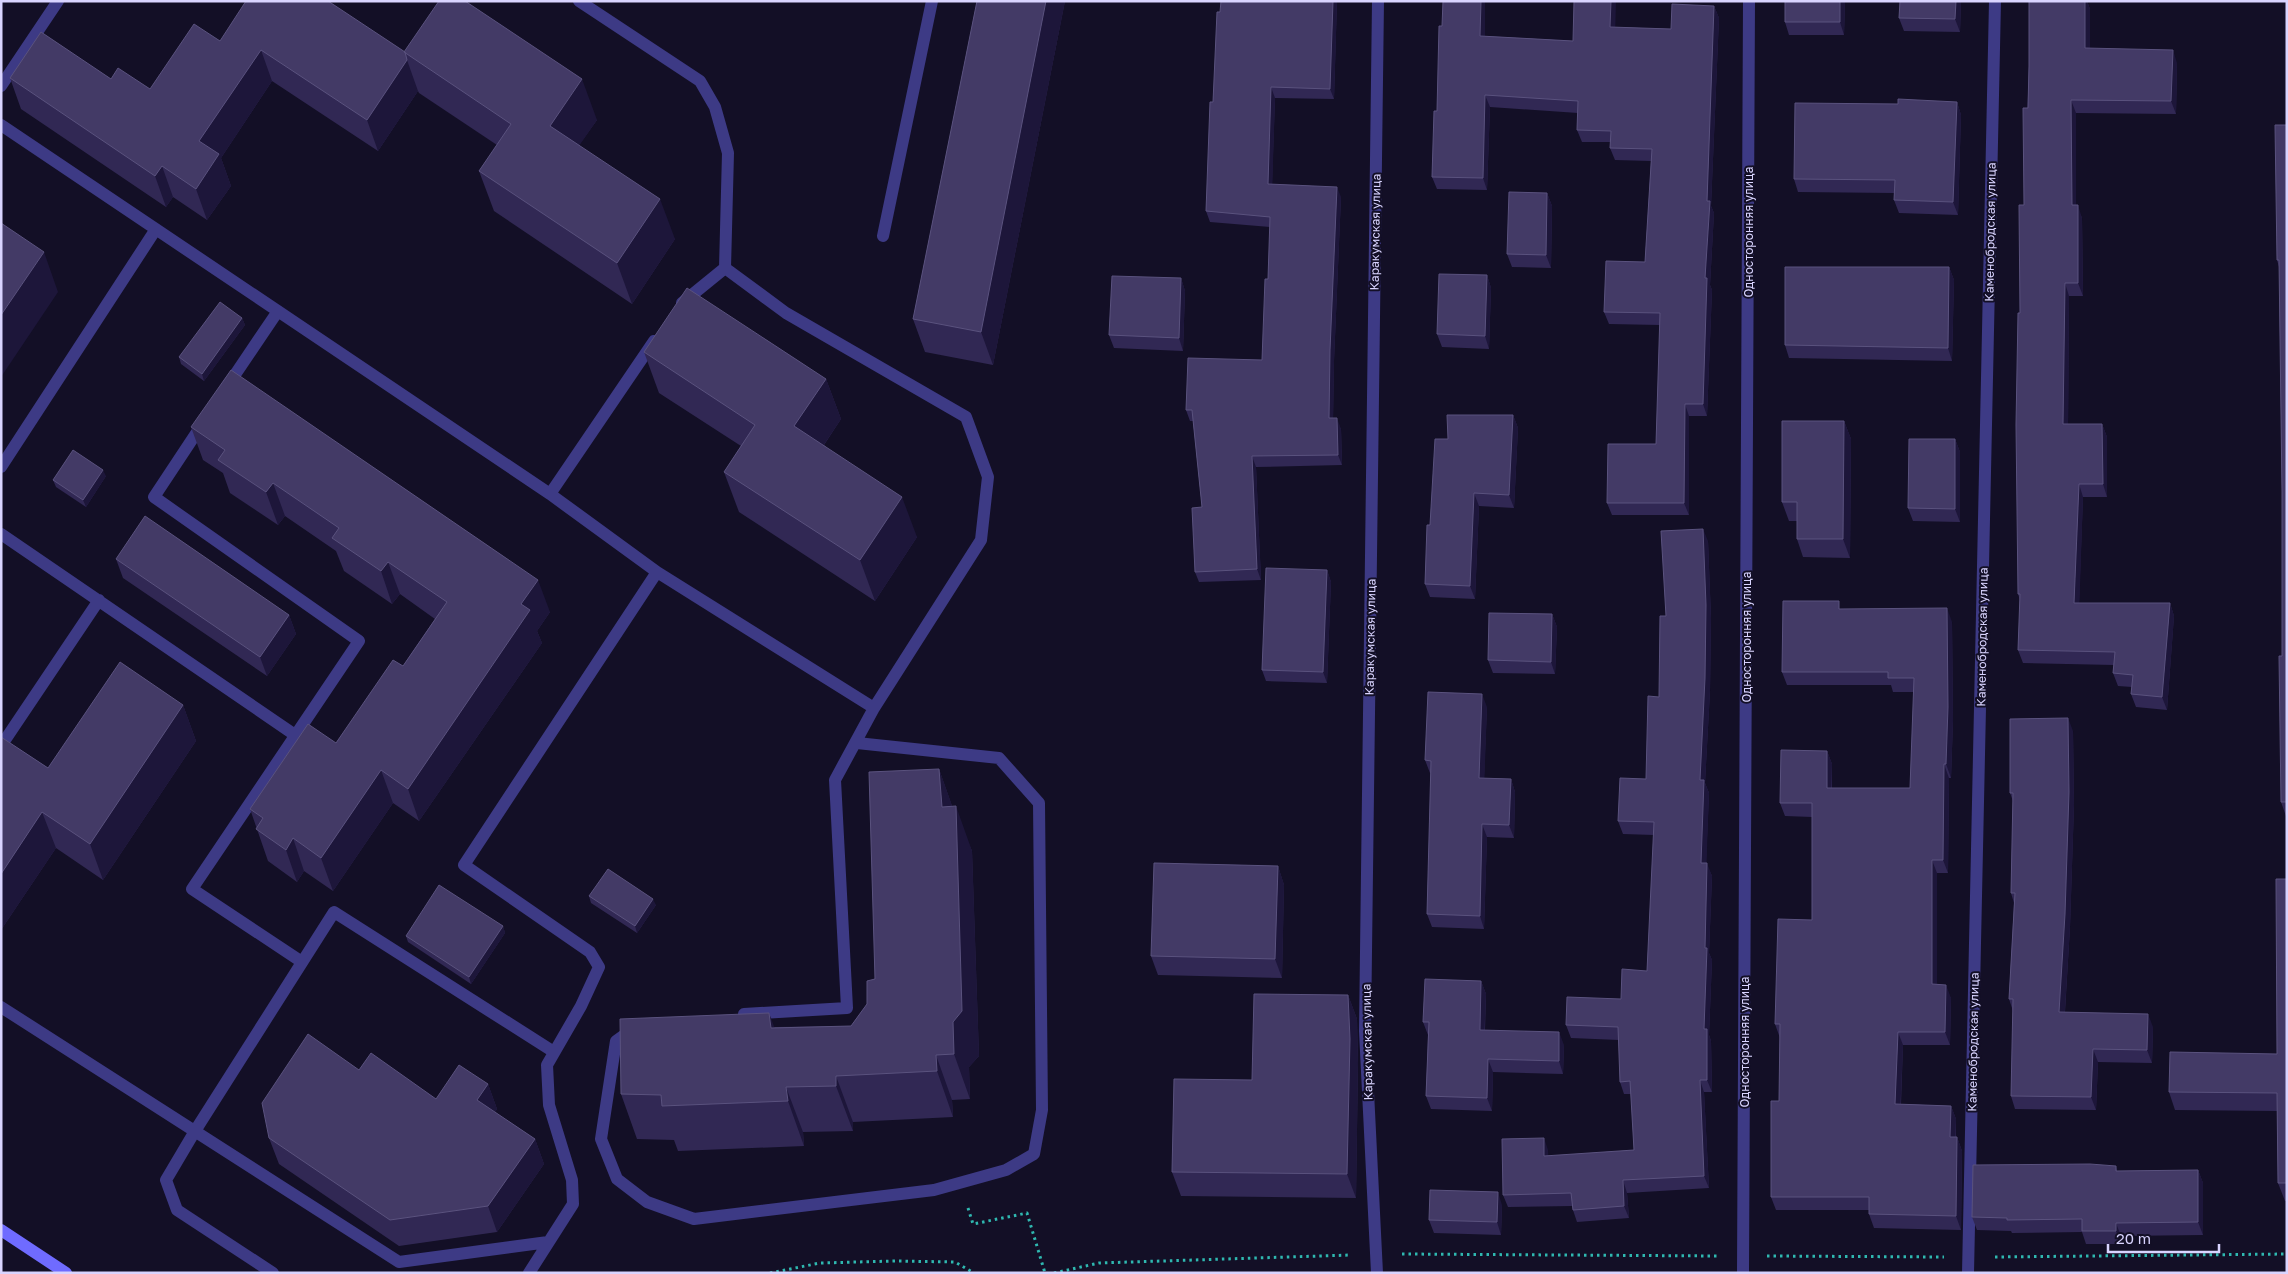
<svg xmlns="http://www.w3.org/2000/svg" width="2288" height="1274" font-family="'Golos Text',sans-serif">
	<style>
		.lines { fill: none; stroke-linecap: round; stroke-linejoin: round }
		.path { stroke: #2fb8b0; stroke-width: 3; stroke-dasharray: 2.5 4; stroke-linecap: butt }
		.service { stroke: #3d3a85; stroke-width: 12 }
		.minor { stroke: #3d3a85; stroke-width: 12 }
		.secondary { stroke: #6f6bff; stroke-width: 12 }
		.wall { fill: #312854 }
		.shaded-wall { fill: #1d163a }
		.building { fill: #433a66; stroke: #5a527e }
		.labels { text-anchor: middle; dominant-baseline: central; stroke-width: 4; stroke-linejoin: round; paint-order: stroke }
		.street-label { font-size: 12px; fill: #d9d4ff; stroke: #130f26 }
	</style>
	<rect width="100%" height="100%" fill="#130f26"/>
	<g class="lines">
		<path class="path" d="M968 1208 973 1224 1027 1213 1045 1273
			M1402 1254 1719 1256
			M1767 1256 1944 1257
			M1995 1257 2287 1254
			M770 1273 820 1263 895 1261 955 1262 974 1273
			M1054 1273 1099 1263 1351 1255"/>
		<path class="service" d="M579 1 700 81 715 107 728 153 725 268 786 313 966 417 988 477 981 540 874 708 835 780 847 1008 744 1014
			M1 86 58 1
			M1 125 550 494 657 572 874 708
			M883 236 932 1
			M682 303 725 268
			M226 388 278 311
			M203 423 154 497 359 641 192 889 302 962
			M1 467 156 229
			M550 494 654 341
			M1 534 295 735
			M1 746 99 600
			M1 1007 399 1262 548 1242
			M634 1028 616 1041 601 1139 617 1179 647 1202 694 1219 934 1190 1006 1170 1034 1154 1042 1110 1039 803 999 758 857 743
			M273 1273 177 1210 166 1180 195 1131 334 912 554 1052
			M529 1273 573 1204 572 1180 549 1105 547 1065 581 1006 599 967 590 952 464 865 657 572"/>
		<path class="minor" d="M1377 1273 1365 1031 1378 1
			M1743 1273 1749 1
			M1968 1273 1995 1"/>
		<path class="secondary" d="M1 1230 66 1273"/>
	</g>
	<path class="wall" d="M977 1H1065L993 365 925 352 913 319Z
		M1337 1 1334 99 1275 98 1272 184 1341 197 1334 361 1333 418 1341 429 1342 465 1256 467 1261 580 1199 582 1195 572 1202 507 1193 421H1190L1186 410 1262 360 1268 279 1270 227 1210 222 1206 211 1213 102 1220 12Z
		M1785 1H1845L1844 35H1789L1785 22Z
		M1900 1H1961L1960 32 1904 31 1899 18Z
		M2029 1H2087L2090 9V48L2177 63 2176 114 2076 113V205L2082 218 2083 296H2069L2068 424H2102L2107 437V497H2083L2079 603H2170L2174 616 2167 710 2136 707 2131 694 2132 687 2118 686 2113 673 2114 665 2023 663 2018 650 2020 600 2018 594 2020 313 2029 66Z
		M1714 6 1719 18 1711 206 1714 213 1710 285 1712 290 1707 416H1689V515H1612L1607 503 1656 444 1660 325 1609 324 1604 312 1645 262 1651 161 1615 160 1610 148 1611 142H1582L1577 130 1578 113 1490 107 1487 190 1437 189 1432 177 1437 111 1442 26 1485 36 1573 41 1615 27 1671 29Z
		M220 41 405 52 597 120 579 145 675 239 632 304 494 211 479 171 497 145 419 93 418 91 378 151 272 81 221 158 231 186 207 220 173 197 166 207 21 109 10 78 150 89Z
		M1957 102 1961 115 1958 215 1899 213 1894 200V193L1798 192 1794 179 1898 104Z
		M2287 125V819L2281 802 2282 656V492L2279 267 2277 260Z
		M1547 193 1552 206 1551 268 1512 267 1507 254Z
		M1949 267 1954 280 1952 361 1789 358 1785 345Z
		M1487 275 1491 288 1489 349 1442 347 1437 334Z
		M1181 278 1185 291 1183 351 1114 348 1109 335Z
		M242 318 245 325 204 381 181 364 179 357Z
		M644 352 826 379 841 419 824 445 917 537 875 601 739 512 724 472 741 446 659 393Z
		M1513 415 1518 428 1514 508 1479 506 1475 599 1430 597 1425 584 1430 525 1448 439Z
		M1844 421 1851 439 1850 558 1803 557 1797 539V521H1789L1782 502Z
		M191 427 550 612 537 631 542 643 419 821 393 803 333 891 304 871 297 882 268 861 250 809 336 743 403 666 435 619 400 594 392 604 344 571 336 551 285 516 278 525 230 493 223 473 203 460Z
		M1955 439 1960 452V522L1913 521 1908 508Z
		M106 476 86 507 56 487 53 480Z
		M1708 541 1711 618 1710 691 1705 783 1709 793 1706 863 1712 876 1709 953 1712 960 1709 1035 1711 1041 1712 1092H1704L1709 1188 1627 1193 1629 1218 1577 1222 1573 1210 1572 1206 1508 1207 1503 1195 1548 1150V1156L1634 1150 1631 1094H1624L1620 1082 1619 1040 1571 1038 1566 1025 1621 999 1647 971 1654 835 1623 834 1618 821 1646 779 1659 697Z
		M116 559 289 615 296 634 267 676 123 578Z
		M1327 570 1331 582 1327 683 1266 681 1262 670Z
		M1842 609 1952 622 1953 721 1951 778H1949L1948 873H1937V984L1951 998 1950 1045H1903L1901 1104 1951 1106 1956 1119V1137H1957L1962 1151 1961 1230 1874 1228 1869 1214V1210H1776L1771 1197 1779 1101 1780 1038 1775 1024 1812 920V817L1785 816 1780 803 1827 751 1832 764V788H1910L1914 692H1893L1891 685H1787L1782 672Z
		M1552 614 1557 627 1555 674 1493 673 1488 660Z
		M183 705 196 741 103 880 56 848 1 930V737L48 768Z
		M1487 707 1484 778 1511 779 1515 792 1514 838 1487 837 1484 929 1432 927 1427 914 1431 773H1430L1425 760Z
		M2073 731 2074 805 2070 927 2065 1012 2153 1027 2152 1063 2098 1062 2096 1110 2015 1109 2011 1096 2013 1011 2009 999 2014 903 2011 893 2013 801 2010 793Z
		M939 769 952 806 972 851 979 1056 969 1067 970 1099 952 1100 953 1117 853 1122V1131L803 1132 804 1146 678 1151 674 1140 637 1139 621 1094 775 1027 851 1026 867 1004Z
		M1278 866 1284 885 1282 978 1158 975 1151 956Z
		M2287 879V1201H2285L2278 1183 2277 1111 2175 1110 2169 1092 2277 1054Z
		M589 896 656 905 637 933 591 903Z
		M503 926 505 933 471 984 408 942 406 936Z
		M1481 981 1486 994 1485 1030 1564 1045 1563 1074 1493 1072 1492 1111 1431 1109 1426 1096 1428 1035 1423 1022Z
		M1348 995 1357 1019 1358 1063 1356 1198 1181 1196 1172 1172 1252 1080Z
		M359 1070 436 1099 488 1084 497 1109 495 1112 535 1139 544 1164 497 1232 399 1246 279 1164 269 1138Z
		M2116 1166 2117 1171 2198 1170 2203 1183V1235L2121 1236V1244H2086L2082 1232 2012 1233 2011 1231 1977 1230 1972 1217Z
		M1502 1205 1501 1235 1434 1233 1429 1220Z"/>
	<path class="shaded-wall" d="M1046 1H1065L993 365 981 332Z
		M1333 1H1337L1334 99 1330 89Z
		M1481 1H1485V48L1480 36Z
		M1611 1H1616L1615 39 1610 27Z
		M1840 1H1845L1844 35 1840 22Z
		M1956 1H1961L1960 32 1955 19Z
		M2085 1H2087L2090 9V61L2085 48Z
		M1714 6 1719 18 1711 206 1714 213 1710 285 1712 290 1707 416 1703 404 1707 201Z
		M261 50 272 81 221 158 231 186 207 220 196 189 199 141Z
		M2173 50 2177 63 2176 114 2171 101Z
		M407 60 418 91 378 151 367 120Z
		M582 79 597 120 565 166 550 126Z
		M1271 87 1275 98 1272 195 1268 184Z
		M1485 95 1490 107 1487 190 1483 178Z
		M2071 100 2076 113V218L2072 205Z
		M1957 102 1961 115 1958 215 1953 202Z
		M162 166 173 197 166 207 155 176Z
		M1337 187 1341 197 1334 361 1333 429 1329 418 1330 350Z
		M1547 193 1552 206 1551 268 1546 255Z
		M660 199 675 239 632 304 617 263Z
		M2078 205 2082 218 2083 296 2078 283Z
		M44 252 58 292 1 377V315Z
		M1949 267 1954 280 1952 361 1948 348Z
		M1487 275 1491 288 1489 349 1485 336Z
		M1181 278 1185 291 1183 351 1179 338Z
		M2065 283 2069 296 2068 437 2063 424Z
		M242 318 245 325 204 381 202 374Z
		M826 379 841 419 809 467 794 426Z
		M1685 404 1689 416V515L1684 503Z
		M1513 415 1518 428 1514 508 1509 495Z
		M1337 418 1341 429 1342 465 1338 455Z
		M1844 421 1851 439 1850 558 1843 539Z
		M2102 424 2107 437V497L2103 484Z
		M1955 439 1960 452V522L1955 509Z
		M1252 456 1256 467 1261 580 1257 569Z
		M103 470 106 476 86 507 83 500Z
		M273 483 285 516 278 525 266 492Z
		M2079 484 2083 497 2079 616 2074 603Z
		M1474 493 1479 506 1475 599 1470 586Z
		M902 497 917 537 875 601 860 560Z
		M1703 529 1708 541 1711 618 1710 691 1705 783 1709 793 1706 876 1701 863 1700 780Z
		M388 562 400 594 392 604 381 571Z
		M1327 570 1331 582 1327 683 1323 672Z
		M538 580 550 612 537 631 542 643 419 821 408 789 521 604Z
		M2170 603 2174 616 2167 710 2162 697Z
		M1947 608 1952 622 1953 721 1951 778 1946 764Z
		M1552 614 1557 627 1555 674 1551 662Z
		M289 615 296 634 267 676 260 657Z
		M1482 694 1487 707 1484 791 1479 778Z
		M183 705 196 741 103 880 90 844Z
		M2068 718 2073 731 2074 805 2070 927 2064 1025 2059 1012Z
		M1827 751 1832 764 1831 801 1827 788Z
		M1944 764 1949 778 1948 873 1943 860Z
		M939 769 955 814 956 806 972 851 979 1056 969 1067 970 1099 954 1054 942 807Z
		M381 770 393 803 333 891 321 858Z
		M1511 779 1515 792 1514 838 1509 825Z
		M42 812 56 848 1 930V874Z
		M1482 824 1487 837 1484 929 1480 916Z
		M293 838 304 871 297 882 286 850Z
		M1932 860 1937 873V998L1932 984Z
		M1707 863 1712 876 1709 953 1712 960 1709 1035 1711 1041 1712 1092 1707 1080 1704 1029 1705 948Z
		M1278 866 1284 885 1282 978 1275 959Z
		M653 899 656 905 637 933 635 926Z
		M503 926 505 933 471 984 469 977Z
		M1481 981 1486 994 1484 1042 1480 1030Z
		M1946 985 1951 998 1950 1045 1945 1032Z
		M1348 995 1357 1019 1358 1063 1356 1198 1347 1174Z
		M769 1013 786 1058 771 1028Z
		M2148 1014 2153 1027 2152 1063 2147 1050Z
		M1559 1032 1564 1045 1563 1074 1559 1061Z
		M1898 1032 1903 1045 1900 1117 1895 1104Z
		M2093 1049 2098 1062 2096 1110 2091 1097Z
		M936 1055 952 1100 953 1117 937 1071Z
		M1488 1059 1493 1072 1492 1111 1487 1098Z
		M836 1076 853 1122V1131L836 1086Z
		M1700 1080 1704 1092 1709 1188 1704 1176Z
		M488 1084 497 1109 487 1125 477 1100Z
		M786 1087 803 1132 804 1146 788 1101Z
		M1951 1106 1956 1119 1955 1151 1950 1137Z
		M1957 1137 1962 1151 1961 1230 1956 1216Z
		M1544 1138 1548 1150 1549 1169 1544 1156Z
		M535 1139 544 1164 497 1232 488 1206Z
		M2198 1170 2203 1183V1235L2198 1222Z
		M1623 1180 1627 1193 1629 1218 1624 1206Z
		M1498 1192 1502 1205 1501 1235 1497 1222Z
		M2116 1223 2121 1236V1244L2116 1231Z"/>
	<path class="building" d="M246 1H328L405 52 407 60 367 120 261 50 199 141 219 154 196 189 162 166 155 176 10 78 41 32 111 79 118 68 150 89 194 24 220 41Z
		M439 1H465L582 79 550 126 660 199 617 263 479 171 511 124 404 52Z
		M977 1H1046L981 332 913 319Z
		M1221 1H1333L1330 89 1271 87 1268 184 1337 187 1330 350 1329 418H1337L1338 455 1252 456 1257 569 1195 572 1192 508 1202 507 1192 410H1186L1188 358 1262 360 1265 279H1268L1270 217 1206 211 1210 102H1213L1217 12H1220Z
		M1443 1H1481L1480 36 1573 41 1574 1H1611L1610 27 1671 29 1672 4 1714 6 1707 201H1710L1705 278H1707L1703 404H1685L1684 503H1607L1608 444H1656L1660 313 1604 312 1606 261 1645 262 1652 149 1610 148 1611 131 1577 130 1578 101 1485 95 1483 178 1432 177 1434 111H1437L1439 26H1442Z
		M1785 1H1840V22H1785Z
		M1900 1H1956L1955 19 1899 18Z
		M2029 1H2085V48L2173 50 2171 101 2071 100 2072 205H2078V283H2065L2063 424H2102L2103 484H2079L2074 603H2170L2162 697 2131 694 2133 675 2113 673 2115 652 2018 650 2020 594H2018L2016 425 2018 313H2020L2019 205H2024L2023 108H2028L2029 66Z
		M1898 99 1957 102 1953 202 1894 200 1895 180 1794 179 1795 103 1898 104Z
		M2275 125H2287V802H2281L2279 656H2282V492L2279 260H2277Z
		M1509 192 1547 193 1546 255 1507 254Z
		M1 223 44 252 1 315Z
		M1785 267H1949L1948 348 1785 345Z
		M1439 274 1487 275 1485 336 1437 334Z
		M1112 276 1181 278 1179 338 1109 335Z
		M687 288 826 379 794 426 902 497 860 560 724 472 755 425 644 352Z
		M220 302 242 318 202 374 179 357Z
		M231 370 538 580 521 604 530 610 408 789 381 770 321 858 293 838 286 850 256 829 263 818 250 809 308 724 336 743 393 660 403 666 447 602 388 562 381 571 332 538 339 528 273 483 266 492 218 460 225 450 191 427Z
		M1447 415H1513L1509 495 1474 493 1470 586 1425 584 1427 525H1430L1435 439H1448Z
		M1782 421H1844L1843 539H1797V502H1782Z
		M1909 439H1955V509L1908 508Z
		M73 450 103 470 83 500 53 480Z
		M145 516 289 615 260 657 116 559Z
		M1703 529 1706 605 1705 678 1700 780H1704L1701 863H1707L1705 948H1707L1704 1029H1707V1080H1700L1704 1176 1623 1180 1624 1206 1573 1210 1571 1193 1503 1195 1502 1139 1544 1138V1156L1634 1150 1630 1081 1620 1082 1618 1027 1566 1025 1567 997 1621 999 1622 969 1647 971 1654 822 1618 821 1620 778 1646 779 1648 696 1659 697 1660 616H1666L1661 531Z
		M1266 568 1327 570 1323 672 1262 670Z
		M1783 601H1839V609L1947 608 1948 707 1946 764H1944L1943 860H1932V984L1946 985 1945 1032H1898L1895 1104 1951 1106 1950 1137H1957L1956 1216 1869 1214V1197H1771V1101H1779L1780 1024H1775L1778 919 1812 920V803H1780L1781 750 1827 751V788H1910L1914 678H1888V672H1782Z
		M1489 613 1552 614 1551 662 1488 660Z
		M120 662 183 705 90 844 42 812 1 874V737L48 768Z
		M1428 692 1482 694 1479 778 1511 779 1509 825 1482 824 1480 916 1427 914 1431 761 1425 760Z
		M2068 718 2069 792 2065 914 2059 1012 2148 1014 2147 1050 2093 1049 2091 1097 2011 1096 2013 999H2009L2015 893H2011L2013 793H2010V719Z
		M939 769 942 807 956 806 962 1011 953 1022 954 1054 936 1055 937 1071 836 1076V1086L786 1087 788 1101 662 1106 661 1095 621 1094 620 1019 769 1013 771 1028 851 1026 867 1004V981L875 979 869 772Z
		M1154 863 1278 866 1275 959 1151 956Z
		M608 869 653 899 635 926 589 896Z
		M2276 879H2287V1183H2278L2277 1093 2169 1092 2170 1052 2277 1054Z
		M439 885 503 926 469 977 406 936Z
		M1425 979 1481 981 1480 1030 1559 1032V1061L1488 1059 1487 1098 1426 1096 1429 1022H1423Z
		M1254 994 1348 995 1350 1039 1347 1174 1172 1172 1174 1079 1252 1080Z
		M308 1034 359 1070 371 1053 436 1099 459 1065 488 1084 477 1100 535 1139 488 1206 390 1220 269 1138 262 1103Z
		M2090 1164 2116 1166V1171L2198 1170V1222L2116 1223V1231H2082V1219L2007 1220V1218L1972 1217 1973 1165Z
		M1430 1190 1498 1192 1497 1222 1429 1220Z"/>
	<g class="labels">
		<g class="street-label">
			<text transform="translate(1375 232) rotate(-89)">Каракумская улица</text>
			<text transform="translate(1748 232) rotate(-90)">Односторонняя улица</text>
			<text transform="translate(1990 232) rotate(-89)">Каменобродская улица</text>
			<text transform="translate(1370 637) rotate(-89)">Каракумская улица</text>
			<text transform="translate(1746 637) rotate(-90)">Односторонняя улица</text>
			<text transform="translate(1982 637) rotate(-89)">Каменобродская улица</text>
			<text transform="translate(1367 1042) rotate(-91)">Каракумская улица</text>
			<text transform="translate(1744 1042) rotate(-90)">Односторонняя улица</text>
			<text transform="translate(1973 1042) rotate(-89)">Каменобродская улица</text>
		</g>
	</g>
	<rect width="2288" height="1274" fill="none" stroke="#d9d4ff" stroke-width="5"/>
	<path d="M2108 1244v8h111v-8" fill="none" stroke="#d9d4ff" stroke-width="2.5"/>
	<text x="2116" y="1244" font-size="15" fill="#d9d4ff" stroke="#130f26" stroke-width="4" paint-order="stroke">20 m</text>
</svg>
